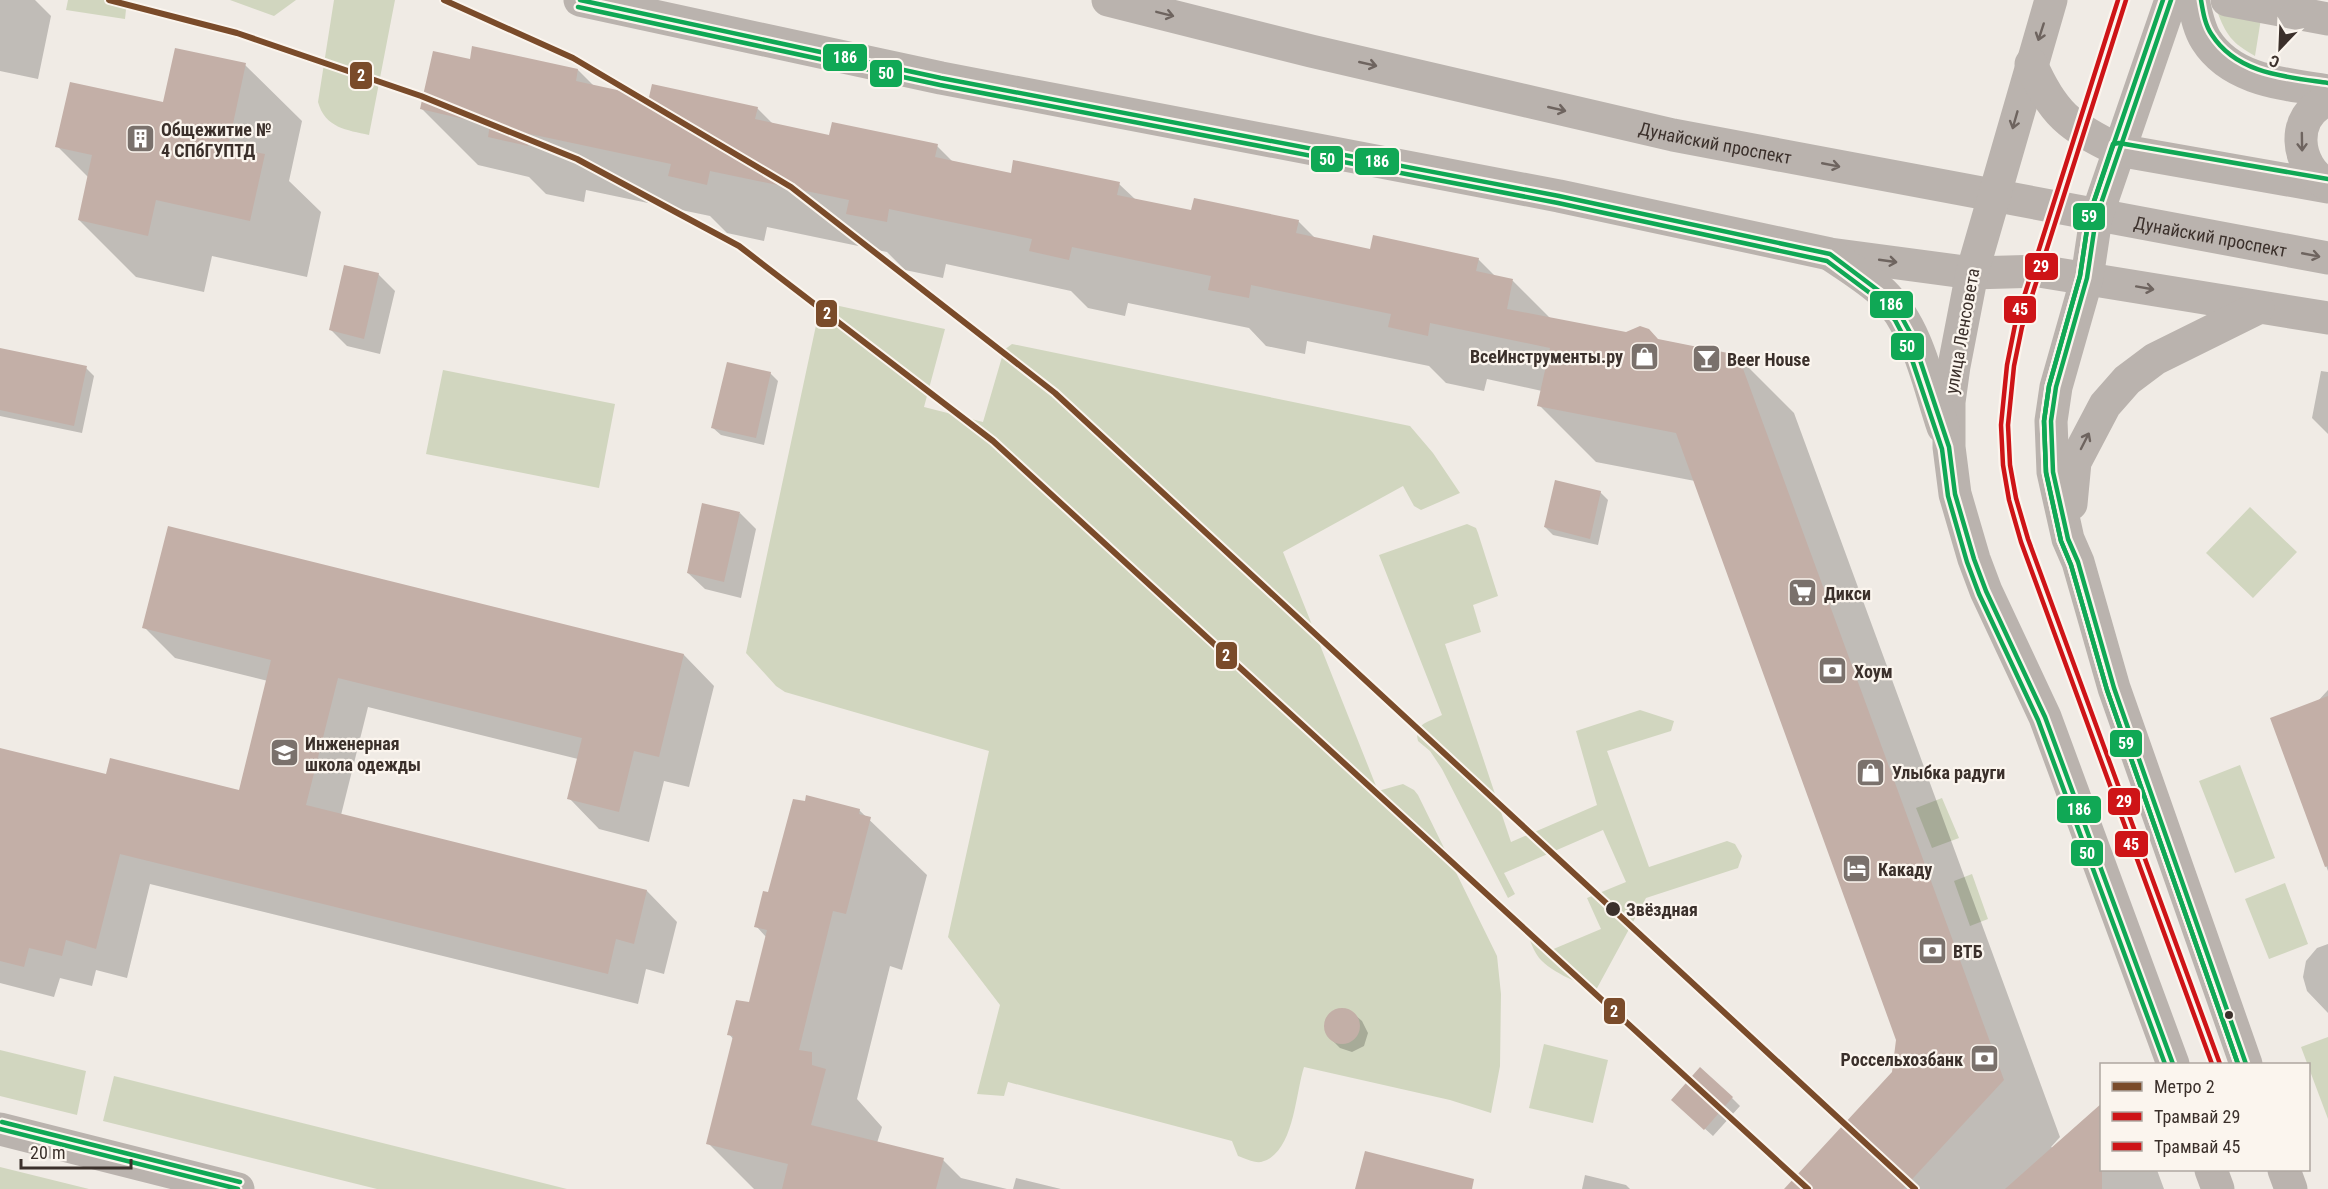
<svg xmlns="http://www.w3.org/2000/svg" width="2328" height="1189" font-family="'Roboto Condensed',sans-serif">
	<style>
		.green { fill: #d1d6bf }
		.shadow { fill: #0003 }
		.building { fill: #c3afa7 }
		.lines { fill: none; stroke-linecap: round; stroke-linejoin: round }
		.secondary { stroke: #bab3ae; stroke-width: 33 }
		.bus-1-casing { stroke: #fbf5ee; stroke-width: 9 }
		.bus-2-casing { stroke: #fbf5ee; stroke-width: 9 }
		.bus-3-casing { stroke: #fbf5ee; stroke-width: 9 }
		.bus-1 { stroke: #10a855; stroke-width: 4.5 }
		.bus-2 { stroke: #10a855; stroke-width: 4.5 }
		.bus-3 { stroke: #10a855; stroke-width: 4.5 }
		.tram-1-casing { stroke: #fbf5ee; stroke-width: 9 }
		.tram-2-casing { stroke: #fbf5ee; stroke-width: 9 }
		.tram-1 { stroke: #ce1417; stroke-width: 4.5 }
		.tram-2 { stroke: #ce1417; stroke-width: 4.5 }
		.metro-1-casing { stroke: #fbf5ee; stroke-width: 10 }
		.metro-1 { stroke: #7a4b2a; stroke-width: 6 }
		.oneway { stroke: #6e645f }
		.stop-dot { fill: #3b302b; stroke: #fbf5ee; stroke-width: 2 }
		.labels { text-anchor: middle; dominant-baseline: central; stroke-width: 4.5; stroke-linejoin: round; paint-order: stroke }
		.poi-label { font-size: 18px; font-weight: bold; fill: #3b302b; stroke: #fbf5ee; text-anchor: start }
		.street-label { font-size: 18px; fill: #3b302b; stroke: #fbf5ee }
		.stop-label { font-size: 18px; font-weight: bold; fill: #3b302b; stroke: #fbf5ee; text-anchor: start }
		.line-badge { stroke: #fbf5ee; stroke-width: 2 }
		.badge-label { font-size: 16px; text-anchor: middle; font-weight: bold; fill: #fff }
	</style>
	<rect width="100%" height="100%" fill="#f0ebe5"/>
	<path class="green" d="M68 0H127L125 19 66 10Z
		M230 0H296L274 16Z
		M334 0H395L369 135C347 130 325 128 318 102Z
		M2264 0 2255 56C2232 43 2226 35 2217 11Z
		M821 302 945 329 924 407 983 422 1002 357 1004 350 1012 344 1410 426 1433 453 1460 493 1421 510 1414 506 1403 486 1283 552 1378 791 1403 784 1414 790 1418 795 1497 956 1501 994 1500 1066 1491 1113 1450 1100 1304 1067C1295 1095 1294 1154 1261 1162 1254 1163 1244 1158 1238 1156L1232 1141 1008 1082 1004 1096 977 1094 1000 1005 948 937 989 751 785 692 776 686 746 653Z
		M443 370 615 404 599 488 426 454Z
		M2250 507 2297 552 2253 598 2206 553Z
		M1467 524 1476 528 1478 533 1498 596 1473 605 1481 632 1445 644 1511 842 1597 805 1576 731 1640 710 1674 721 1671 731 1607 751 1649 867 1727 841 1735 844 1742 856 1738 868 1646 898 1596 990C1579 983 1547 971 1537 955 1533 949 1530 940 1527 933L1530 930 1544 953 1601 929 1587 898 1626 882 1603 830 1504 873 1515 894 1508 898 1442 769 1430 751 1418 741C1413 723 1430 722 1442 715L1379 555Z
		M2240 765 2275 858 2235 873 2199 781Z
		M1942 798 1959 838 1932 848 1916 808Z
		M1972 874 1988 919 1970 926 1954 881Z
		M2285 883 2308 944 2269 959 2245 899Z
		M2328 1037V1119L2301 1047Z
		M1544 1044 1608 1060 1593 1123 1529 1108Z
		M0 1050 86 1071 77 1115 0 1096Z
		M114 1076 567 1189H377L103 1121Z
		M0 1167 89 1189H0Z"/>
	<path class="shadow" d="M0 0H35L51 16 38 79 0 71Z
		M471 61 578 70 594 86 650 99 757 108 773 124 830 137 937 146 954 163 1012 175 1119 184 1136 200 1192 212 1298 221 1316 239 1371 251 1478 259 1496 277 1513 281 1551 319 1737 356 1794 413 2060 1137 2051 1147 2102 1170H2157L2164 1189H1786L1893 1072 1897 1040 1695 481 1596 462 1539 405 1542 391 1487 379 1484 391 1446 383 1429 366 1307 341 1305 354 1266 346 1249 328 1128 303 1125 316 1088 308 1071 291 946 264 943 278 905 270 887 252 767 227 764 241 727 233 710 216 586 190 584 202 546 194 529 177 478 165 422 109Z
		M245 65 302 121 289 181 321 212 307 277 212 256 204 292 136 277 79 220 89 178 57 146 164 104Z
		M378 274 395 291 380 354 347 346 331 330Z
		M0 350 86 368 94 376 82 433 0 416Z
		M2321 371 2328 372V434L2312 418Z
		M770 373 778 381 764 445 721 435 713 428Z
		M1600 492 1608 500 1598 545 1553 535 1545 527Z
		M740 513 756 529 741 598 705 589 688 573Z
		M144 627 684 655 714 686 689 787 664 781 649 842 599 829 569 798 578 759 368 707 341 815 647 891 677 922 664 974 646 969 638 1004 150 884 127 978 96 970 92 986 60 978 54 997 0 983V750L107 776 240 792 268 681 175 658Z
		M2328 690V871L2272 719 2317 702Z
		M859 810 927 875 902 970 890 966 857 1099 882 1127 877 1143 943 1160 961 1178 1007 1189H754L708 1143 734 1040 729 1034 750 1003 766 937 756 926 769 894Z
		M2328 944V1013L2307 991 2303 977 2306 961 2317 948Z
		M1341 1009 1353 1013 1362 1021 1368 1033 1364 1046 1352 1052 1340 1048 1331 1039 1325 1027 1329 1015Z
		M1732 1098 1740 1106 1713 1136 1681 1107Z
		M1585 1175 1626 1185 1630 1189H1582Z
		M1016 1178 1061 1189H1013Z"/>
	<path class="building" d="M472 46 578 69 576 81 649 97 652 84 758 107 755 119 829 135 832 122 938 144 935 157 1011 173 1013 160 1120 182 1117 195 1191 210 1194 198 1299 220 1296 233 1370 249 1373 235 1479 258 1476 271 1513 279 1507 309 1626 332 1640 326 1649 329 1658 339 1738 355 2004 1080 1903 1189H1784L1892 1072 1896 1040 1676 433 1537 406 1550 348 1430 323 1428 336 1388 327 1391 314 1251 285 1249 298 1208 290 1211 276 1072 247 1069 260 1029 251 1032 239 889 209 887 222 846 214 849 200 710 171 707 185 668 176 671 164 530 134 528 146 488 137 490 125 420 109 433 51 470 59Z
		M175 48 246 63 228 147 265 154 250 221 156 200 148 236 78 220 92 155 55 147 70 82 163 102Z
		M344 265 379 273 364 339 329 330Z
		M0 348 87 366 74 426 0 410Z
		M727 362 771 372 756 438 711 428Z
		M1555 480 1601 491 1590 539 1544 527Z
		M702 503 740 512 724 582 687 573Z
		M168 526 684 654 659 757 634 751 619 812 567 799 582 738 338 678 306 805 647 890 634 944 616 939 608 974 120 854 96 949 66 940 62 956 29 948 24 967 0 961V748L106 774 110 758 239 790 271 660 142 628Z
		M2328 696V866L2325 867 2270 718Z
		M806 795 860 809 859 814 871 817 846 914 833 911 799 1050 812 1052V1065L826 1069 811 1125 944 1158 936 1189H782L788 1164 706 1144 733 1036 727 1035 736 1000 749 1002 767 930 754 927 763 891 768 892 793 799 805 801Z
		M1324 1026a18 18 0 1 1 36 0a18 18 0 1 1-36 0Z
		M1700 1067 1733 1097 1704 1130 1671 1100Z
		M2102 1103V1189H2005Z
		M1365 1151 1474 1179 1472 1189H1355Z"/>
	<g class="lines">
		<g class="secondary">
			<path d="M580 0 941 78 1559 196 1830 254 1972 273 2039 271 2328 318"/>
			<path id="s1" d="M1108 0 1311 51 1673 135 2328 258"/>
			<path d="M2051 0 1972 273 1954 366 1949 402V447L1955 494 1974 559 1986 591 2045 717 2173 1064"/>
			<path d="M2171 0 2096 218 2087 278 2056 387 2051 421 2053 472 2068 539 2078 562 2114 688 2246 1064"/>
			<path d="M2193 0C2196 13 2199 29 2206 40 2232 81 2285 84 2328 91"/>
			<path d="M2227 0 2328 19"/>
			<path d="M2031 64C2053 114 2069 126 2118 150L2328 187"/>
			<path d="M2328 100C2290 115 2294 166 2328 185"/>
			<path d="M1831 255C1848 267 1868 279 1883 293 1918 327 1928 383 1943 427"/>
			<path d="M2071 504 2075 462 2105 405 2127 380 2155 359 2258 308"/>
			<path d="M0 1129 238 1189"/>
			<path d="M2211 1170 2218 1189"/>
			<path d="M2284 1170 2291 1189"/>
		</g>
		<defs>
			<path id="bus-1" d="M580 0 941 78 1559 196 1830 254 1883 294 1901 316 1912 336 1949 447 1955 494 1974 559 1986 591 2045 717 2173 1064
				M2171 0 2096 218 2087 278 2056 387 2051 421 2053 472 2068 539 2078 562 2114 688 2246 1064
				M0 1129 238 1189"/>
			<path id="bus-2" d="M2163 0 2089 216 2080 276 2049 386 2044 421 2046 472 2061 541 2071 565 2107 690 2238 1064
				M578 7 940 85 1558 203 1827 261 1878 299 1895 320 1905 339 1942 449 1948 496 1967 562 1979 594 2038 720 2165 1064"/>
			<path id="bus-3" d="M2201 0C2203 12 2205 25 2212 35 2237 74 2287 77 2328 83
				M2238 1064 2107 690 2071 565 2061 541 2046 473 2044 421 2049 386 2080 276 2089 216 2113 144 2119 143 2328 179
				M2 1122 240 1182"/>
		</defs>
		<use href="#bus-1" class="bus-1-casing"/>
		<use href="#bus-2" class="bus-2-casing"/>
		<use href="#bus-3" class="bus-3-casing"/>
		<use href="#bus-1" class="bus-1"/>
		<use href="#bus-2" class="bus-2"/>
		<use href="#bus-3" class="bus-3"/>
		<defs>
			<path id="tram-1" d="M2126 0 2022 327 2014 366 2008 425 2010 465 2016 498 2028 539 2220 1064"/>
			<path id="tram-2" d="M2118 0 2015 325 2007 365 2001 425 2003 465 2009 500 2021 542 2212 1064"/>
		</defs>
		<use href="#tram-1" class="tram-1-casing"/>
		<use href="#tram-2" class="tram-2-casing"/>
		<use href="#tram-1" class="tram-1"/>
		<use href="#tram-2" class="tram-2"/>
		<defs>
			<path id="metro-1" d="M109 0 237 33 421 96 577 159 739 246 993 441 1808 1189
				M444 0 573 58 791 187 1055 393 1915 1189"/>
		</defs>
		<use href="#metro-1" class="metro-1-casing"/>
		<use href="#metro-1" class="metro-1"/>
	</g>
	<defs><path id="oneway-shaft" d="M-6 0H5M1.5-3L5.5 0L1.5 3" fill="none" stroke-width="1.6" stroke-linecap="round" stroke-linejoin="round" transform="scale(1.5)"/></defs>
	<g class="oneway">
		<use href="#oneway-shaft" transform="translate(1165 14) rotate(14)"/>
		<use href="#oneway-shaft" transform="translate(2041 32) rotate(108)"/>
		<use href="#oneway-shaft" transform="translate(1368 64) rotate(13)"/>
		<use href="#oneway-shaft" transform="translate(1557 109) rotate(13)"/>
		<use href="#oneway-shaft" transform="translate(2015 120) rotate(106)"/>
		<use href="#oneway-shaft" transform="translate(2302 142) rotate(89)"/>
		<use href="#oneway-shaft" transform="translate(1831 165) rotate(11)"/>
		<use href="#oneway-shaft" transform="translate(2311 255) rotate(11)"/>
		<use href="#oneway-shaft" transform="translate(1888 261) rotate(8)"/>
		<use href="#oneway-shaft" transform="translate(2145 288) rotate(10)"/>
		<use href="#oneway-shaft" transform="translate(2085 441) rotate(-63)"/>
	</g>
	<defs>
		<symbol id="building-square" viewBox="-11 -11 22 22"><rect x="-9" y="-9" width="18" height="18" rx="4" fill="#7a716c" stroke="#fbf5ee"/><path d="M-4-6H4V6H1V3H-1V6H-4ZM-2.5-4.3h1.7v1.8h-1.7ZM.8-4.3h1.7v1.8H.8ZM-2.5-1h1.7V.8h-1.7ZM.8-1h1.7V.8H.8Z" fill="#fff"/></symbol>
		<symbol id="shop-square" viewBox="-11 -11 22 22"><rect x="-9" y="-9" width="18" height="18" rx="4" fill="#7a716c" stroke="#fbf5ee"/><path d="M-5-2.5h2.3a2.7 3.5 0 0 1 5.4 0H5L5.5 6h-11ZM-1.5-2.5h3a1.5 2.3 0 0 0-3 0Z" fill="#fff"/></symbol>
		<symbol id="bar-square" viewBox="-11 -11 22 22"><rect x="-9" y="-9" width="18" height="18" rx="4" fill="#7a716c" stroke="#fbf5ee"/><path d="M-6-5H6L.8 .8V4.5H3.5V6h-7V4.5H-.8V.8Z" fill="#fff"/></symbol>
		<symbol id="supermarket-square" viewBox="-11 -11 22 22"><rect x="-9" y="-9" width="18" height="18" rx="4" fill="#7a716c" stroke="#fbf5ee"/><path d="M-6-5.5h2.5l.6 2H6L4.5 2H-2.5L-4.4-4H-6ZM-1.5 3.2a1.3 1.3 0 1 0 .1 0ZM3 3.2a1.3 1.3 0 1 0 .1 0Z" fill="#fff"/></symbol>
		<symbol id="bank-square" viewBox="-11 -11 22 22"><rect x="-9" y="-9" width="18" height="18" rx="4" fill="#7a716c" stroke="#fbf5ee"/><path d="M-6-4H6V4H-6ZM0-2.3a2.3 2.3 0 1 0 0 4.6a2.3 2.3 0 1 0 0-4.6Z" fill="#fff"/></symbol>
		<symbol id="university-square" viewBox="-11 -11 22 22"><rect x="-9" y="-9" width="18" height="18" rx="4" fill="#7a716c" stroke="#fbf5ee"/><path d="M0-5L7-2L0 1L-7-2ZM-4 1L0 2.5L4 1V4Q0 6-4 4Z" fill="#fff"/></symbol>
		<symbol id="hotel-square" viewBox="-11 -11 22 22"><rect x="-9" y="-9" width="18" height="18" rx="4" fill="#7a716c" stroke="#fbf5ee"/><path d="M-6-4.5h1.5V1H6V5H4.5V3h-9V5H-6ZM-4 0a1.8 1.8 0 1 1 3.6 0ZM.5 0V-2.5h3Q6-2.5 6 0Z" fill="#fff"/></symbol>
	</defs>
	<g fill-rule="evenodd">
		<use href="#building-square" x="124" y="122" width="33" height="33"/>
		<use href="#shop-square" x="1628" y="340" width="33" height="33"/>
		<use href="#bar-square" x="1690" y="342" width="33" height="33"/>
		<use href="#supermarket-square" x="1786" y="576" width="33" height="33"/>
		<use href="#bank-square" x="1816" y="654" width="33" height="33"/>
		<use href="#university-square" x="268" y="736" width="33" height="33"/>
		<use href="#shop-square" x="1854" y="756" width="33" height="33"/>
		<use href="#hotel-square" x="1840" y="852" width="33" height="33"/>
		<use href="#bank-square" x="1916" y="934" width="33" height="33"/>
		<use href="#bank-square" x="1968" y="1042" width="33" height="33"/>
	</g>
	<g class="stop-dot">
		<circle cx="1613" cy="909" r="8"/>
		<circle cx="2229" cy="1015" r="5"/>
	</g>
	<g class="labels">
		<g class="poi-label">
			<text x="161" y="129">Общежитие №<tspan x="161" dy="21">4 СПбГУПТД</tspan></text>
			<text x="1623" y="356" text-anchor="end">ВсеИнструменты.ру</text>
			<text x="1727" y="359">Beer House</text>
			<text x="1824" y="593">Дикси</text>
			<text x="1854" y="671">Хоум</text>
			<text x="305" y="743">Инженерная<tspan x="305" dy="21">школа одежды</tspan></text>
			<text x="1892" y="772">Улыбка радуги</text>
			<text x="1878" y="869">Какаду</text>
			<text x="1953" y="951">ВТБ</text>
			<text x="1963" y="1059" text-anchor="end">Россельхозбанк</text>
		</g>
		<g class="street-label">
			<text stroke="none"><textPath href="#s1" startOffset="624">Дунайский проспект</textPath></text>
			<text stroke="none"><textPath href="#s1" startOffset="1128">Дунайский проспект</textPath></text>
			<text transform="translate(1962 331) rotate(-80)">улица Ленсовета</text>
		</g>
		<g class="stop-label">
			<text x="1626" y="909">Звёздная</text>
		</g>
	</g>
	<g class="line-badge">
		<rect x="822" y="43" width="46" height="29" rx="6" fill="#10a855"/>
		<rect x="869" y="59" width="34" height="29" rx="6" fill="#10a855"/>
		<rect x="349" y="61" width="24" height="29" rx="6" fill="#7a4b2a"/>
		<rect x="1310" y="145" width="34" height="28" rx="6" fill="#10a855"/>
		<rect x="1354" y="147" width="46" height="29" rx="6" fill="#10a855"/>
		<rect x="2072" y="202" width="34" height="29" rx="6" fill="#10a855"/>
		<rect x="2024" y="252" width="35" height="29" rx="6" fill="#ce1417"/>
		<rect x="1869" y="290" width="45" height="29" rx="6" fill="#10a855"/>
		<rect x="2003" y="295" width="34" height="29" rx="6" fill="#ce1417"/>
		<rect x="815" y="299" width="23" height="29" rx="6" fill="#7a4b2a"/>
		<rect x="1890" y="332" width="35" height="29" rx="6" fill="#10a855"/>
		<rect x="1215" y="641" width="23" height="29" rx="6" fill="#7a4b2a"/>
		<rect x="2109" y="729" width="34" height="29" rx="6" fill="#10a855"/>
		<rect x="2107" y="787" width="34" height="29" rx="6" fill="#ce1417"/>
		<rect x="2056" y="795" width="46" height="29" rx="6" fill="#10a855"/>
		<rect x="2114" y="830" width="35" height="28" rx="6" fill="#ce1417"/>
		<rect x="2070" y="839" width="34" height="28" rx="6" fill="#10a855"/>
		<rect x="1603" y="997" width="23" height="28" rx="6" fill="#7a4b2a"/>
	</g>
	<g class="badge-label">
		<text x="845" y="63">186</text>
		<text x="886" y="79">50</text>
		<text x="361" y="81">2</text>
		<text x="1327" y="165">50</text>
		<text x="1377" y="167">186</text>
		<text x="2089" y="222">59</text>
		<text x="2041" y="272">29</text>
		<text x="1891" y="310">186</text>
		<text x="2020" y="315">45</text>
		<text x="827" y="319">2</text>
		<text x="1907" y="352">50</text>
		<text x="1226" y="661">2</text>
		<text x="2126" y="749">59</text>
		<text x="2124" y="807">29</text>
		<text x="2079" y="815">186</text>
		<text x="2131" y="850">45</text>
		<text x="2087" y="859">50</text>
		<text x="1614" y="1017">2</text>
	</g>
	<rect x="2100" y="1063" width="210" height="108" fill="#fbf5ee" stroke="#aea6a0" stroke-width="1.5"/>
	<rect x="2112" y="1082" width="30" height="9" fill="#7a4b2a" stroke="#aea6a0" stroke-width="1.5"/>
	<text x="2154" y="1093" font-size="18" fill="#3b302b">Метро 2</text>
	<rect x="2112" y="1112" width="30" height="9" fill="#ce1417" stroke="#aea6a0" stroke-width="1.5"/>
	<text x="2154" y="1123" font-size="18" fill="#3b302b">Трамвай 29</text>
	<rect x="2112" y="1142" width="30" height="9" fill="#ce1417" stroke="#aea6a0" stroke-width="1.5"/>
	<text x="2154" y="1153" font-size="18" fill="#3b302b">Трамвай 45</text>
	<g transform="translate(2280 48) rotate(203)" stroke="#fbf5ee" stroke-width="4.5" paint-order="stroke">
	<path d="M0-4.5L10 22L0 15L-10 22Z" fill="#3b302b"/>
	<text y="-9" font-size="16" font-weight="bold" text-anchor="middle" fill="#3b302b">С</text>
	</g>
	<path d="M21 1159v9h110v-9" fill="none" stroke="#3b302b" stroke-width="3"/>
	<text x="30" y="1159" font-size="18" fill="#3b302b" stroke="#fbf5ee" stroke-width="4.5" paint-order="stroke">20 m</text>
</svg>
